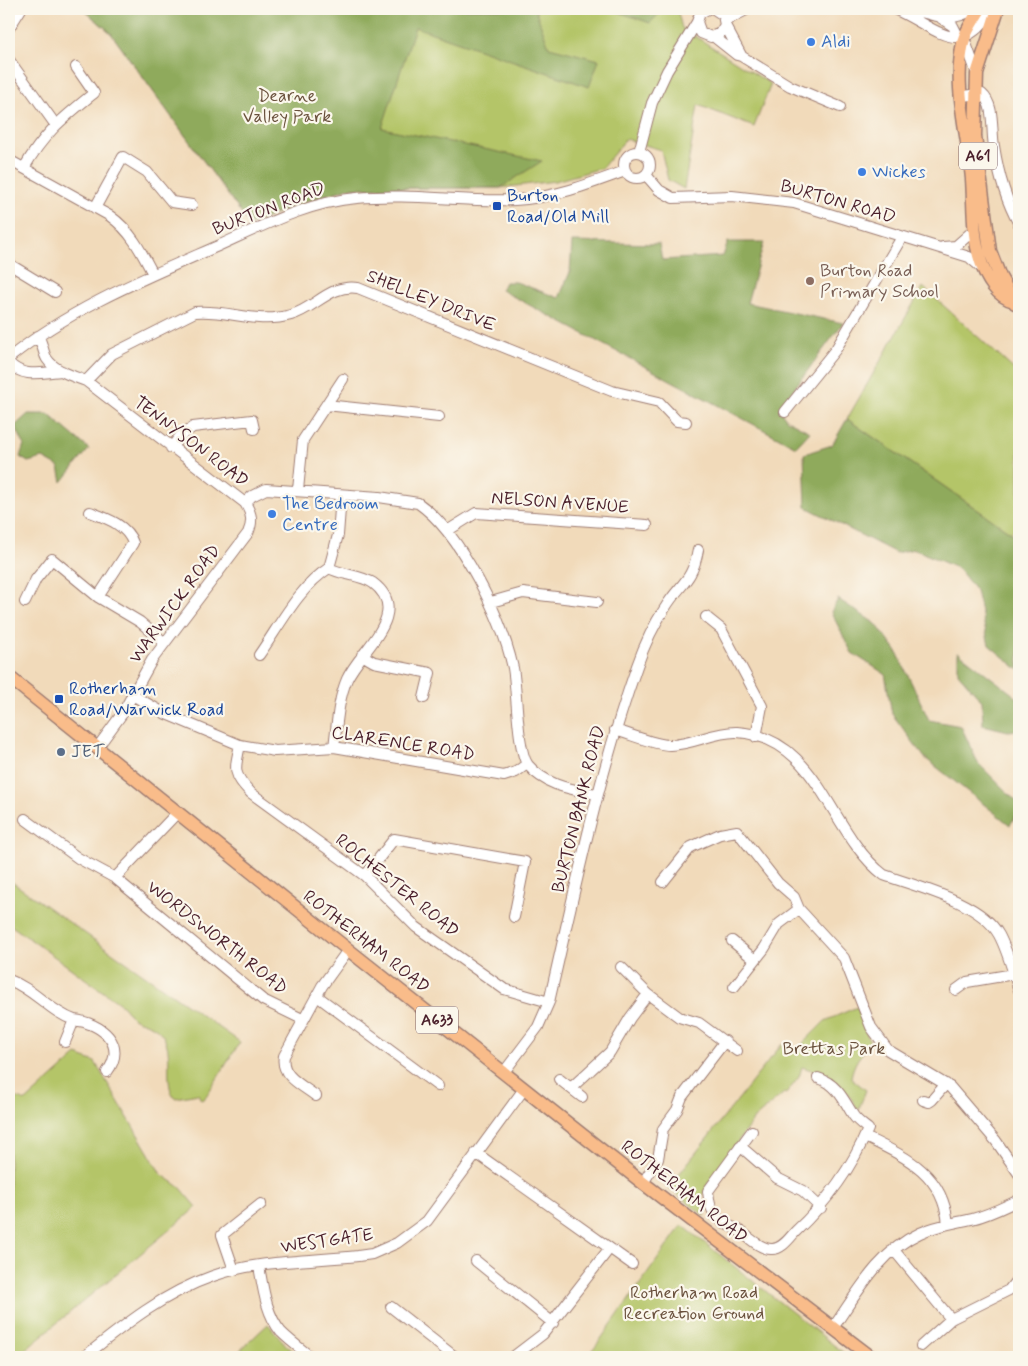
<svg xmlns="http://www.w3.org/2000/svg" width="1028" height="1366" font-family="Mynerve,sans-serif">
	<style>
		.green { fill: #b4c568; stroke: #7f724a }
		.forest { fill: #8faa5c; stroke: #6c6444 }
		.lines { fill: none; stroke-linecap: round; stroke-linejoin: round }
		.minor-casing { stroke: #9e7c72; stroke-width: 12 }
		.major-casing { stroke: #9e7c72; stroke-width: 15 }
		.minor { stroke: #fff; stroke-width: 10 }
		.major { stroke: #f9bc8a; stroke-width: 12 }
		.shop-dot { fill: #3f7fe0; stroke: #fbf7ec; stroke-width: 2 }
		.transit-dot { fill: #1a4fb4; stroke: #fbf7ec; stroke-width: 2 }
		.education-dot { fill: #8d6e63; stroke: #fbf7ec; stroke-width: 2 }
		.service-dot { fill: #5c6f8a; stroke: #fbf7ec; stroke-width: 2 }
		.labels { text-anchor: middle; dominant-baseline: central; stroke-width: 4.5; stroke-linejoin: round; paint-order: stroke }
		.shield { fill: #fbf7ec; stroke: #7f6065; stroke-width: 1 }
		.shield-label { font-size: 16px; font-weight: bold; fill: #4a1f2b }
		.shop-label { font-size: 18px; fill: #366cbe; stroke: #fbf7ec; text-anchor: start }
		.park-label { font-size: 18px; fill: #6a513d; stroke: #fbf7ec }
		.transit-label { font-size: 18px; fill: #164399; stroke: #fbf7ec; text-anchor: start }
		.street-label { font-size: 18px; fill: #4a1f2b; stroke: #fbf7ec }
		.education-label { font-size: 18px; fill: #785e54; stroke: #fbf7ec; text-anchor: start }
		.service-label { font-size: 18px; fill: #4e5e75; stroke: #fbf7ec; text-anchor: start }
	</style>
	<rect width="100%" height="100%" fill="#fbf7ec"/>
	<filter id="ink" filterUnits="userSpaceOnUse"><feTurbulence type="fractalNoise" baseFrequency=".02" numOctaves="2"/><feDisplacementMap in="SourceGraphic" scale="10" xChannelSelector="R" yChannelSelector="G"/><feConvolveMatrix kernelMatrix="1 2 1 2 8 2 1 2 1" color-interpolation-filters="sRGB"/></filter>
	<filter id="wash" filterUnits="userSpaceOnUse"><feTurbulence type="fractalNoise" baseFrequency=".0096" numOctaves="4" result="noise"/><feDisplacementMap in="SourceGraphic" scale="20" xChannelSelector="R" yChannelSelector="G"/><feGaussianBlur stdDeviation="1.12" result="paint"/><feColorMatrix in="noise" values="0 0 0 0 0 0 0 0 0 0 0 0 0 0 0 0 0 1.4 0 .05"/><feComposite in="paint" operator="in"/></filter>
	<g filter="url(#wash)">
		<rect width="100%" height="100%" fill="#f1daba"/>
		<path class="green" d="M83 9H677L682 28 771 84 754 127 698 105 684 189 668 180 661 150 626 139 602 168 555 181 500 188H349L304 202 250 225 110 32Z
			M923 287 1019 374V523L1011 533 847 419Z
			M9 880 240 1042 205 1098 201 1100 198 1094 176 1098 173 1096C163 1076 176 1050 160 1032 152 1023 142 1023 133 1018 129 1015 126 1009 123 1006L9 924Z
			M857 1007 871 1045C860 1054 853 1064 851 1078L866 1090 858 1111C846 1085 829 1075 802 1067L799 1077 786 1094 784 1093 754 1119 709 1182 702 1197 705 1216 668 1188 782 1044 793 1053 825 1021Z
			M77 1055 95 1062 161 1174 180 1187 197 1207 16 1357H9V1095L26 1101Z
			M682 1225 849 1357H588Z
			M268 1324 286 1345 300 1357H233Z"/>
		<path class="forest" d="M83 9H535L549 47 599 60 589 87 415 27 382 128 542 161 500 188H349L304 202 250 225 110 32Z
			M610 9H664L650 23Z
			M572 242 659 244 662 260 723 256 728 242H764L747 303 843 323 779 409 787 420 810 432 796 447 501 290 505 282H516L559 298 570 272Z
			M28 414H48L89 449 62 482 59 467 43 458 28 462 20 457 24 444 15 426Z
			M847 419 1011 533 1019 544V670L989 645 976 591 959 569 914 549 896 553 806 507 804 454 832 445Z
			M838 599 876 624 897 652 929 720 961 726 978 763 1019 804V811L1010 825 925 758 892 714 885 674 852 653 831 612Z
			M958 652 1019 699V730L1008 731 983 725 982 701 958 673Z"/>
	</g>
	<g filter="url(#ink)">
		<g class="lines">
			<defs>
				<path id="minor" d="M708 9 700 13 697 22 701 33 711 37 720 33 725 25 723 15 714 9
					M894 9C936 27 962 62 992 9
					M909 9C935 14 948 25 974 9
					M941 18 953 26 958 36
					M725 21 748 9
					M725 25 741 55
					M9 28 21 9
					M713 36 737 55 741 56 790 86 840 107
					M964 38 977 74
					M9 60 55 124
					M961 96 982 94C995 105 991 130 994 146 998 172 1006 201 1019 224
					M624 165a13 13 0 1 1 26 0a13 13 0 1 1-26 0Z
					M639 152 652 103 667 71 697 22
					M9 160 110 216C131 231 141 251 153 274
					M24 168C44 133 62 119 94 93L76 67
					M646 175 659 190 673 198 732 196 794 203 969 257 983 269
					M95 208 123 157 147 172 172 202 192 205
					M943 247 956 246 974 230
					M9 264 55 292
					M38 336C43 344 43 353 47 359 55 371 73 376 86 381L245 503 252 496 266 489 379 497 418 503C460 532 502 618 513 668 517 689 517 751 528 765 546 786 571 789 596 794
					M9 358C71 308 145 278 218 246 262 226 308 202 357 198 409 193 463 202 515 200 553 198 590 184 625 171
					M9 363C24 379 42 372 62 371
					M86 381 112 354 195 312C228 309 256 325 291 315 316 308 329 284 358 288L612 391 659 402 677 421 686 422
					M326 405 439 417
					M785 412 836 349 902 237
					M171 448 181 435 193 427 252 420 254 429
					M298 490 303 440 343 379
					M90 512C106 518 127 525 133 543L98 597
					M447 531 476 513 647 525
					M25 602 36 579 52 559 98 597 140 622 165 643
					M491 602 523 593 597 602
					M706 617 721 629 762 706 756 737
					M259 655C280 625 299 587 329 568
					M362 655 374 662 430 673 424 698
					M132 695 166 714 240 745 275 751 334 747 504 776 516 772 527 764
					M615 730C630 734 655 745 670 745 692 745 715 731 737 732 820 738 828 832 884 875 918 887 981 902 999 935 1008 952 1013 972 1019 990
					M240 745C234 771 233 774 251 793L365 876 416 927 504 989 549 1002
					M334 747C337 724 338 700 347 679 360 650 413 613 373 583 361 575 342 575 329 568L338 535 341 496
					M97 748 122 714 152 660 248 533C253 522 252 514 245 503
					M25 819 78 858 115 878 263 1000 302 1019
					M365 876 394 839 525 862 514 917
					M115 878 176 814
					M663 882 691 847 720 834 737 831 778 883 794 897 799 909 844 958 871 1027 888 1050 950 1087 996 1141 1019 1174
					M732 941 755 960
					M621 967 648 994 679 1017 699 1023 737 1051
					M9 980C34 989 49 1011 74 1020L65 1042
					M734 987 764 949 779 924 799 909
					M956 990 967 982 1014 974
					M317 996 438 1086
					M74 1020C101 1023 128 1044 107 1072
					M504 1072 538 1027 549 1002C575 889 598 776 637 666 644 646 653 626 665 608 680 583 692 583 698 550
					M559 1079 582 1097
					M571 1088 610 1052 630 1018 648 994
					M316 1096C302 1085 280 1076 284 1056L322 986 348 950
					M923 1100 929 1102 932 1100 946 1084
					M752 1131 708 1191C710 1215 717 1220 738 1230 748 1236 759 1249 771 1249 781 1250 789 1239 795 1232 827 1202 851 1170 868 1129 863 1125 857 1121 853 1115 844 1100 836 1083 818 1078
					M865 1137C906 1157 943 1173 948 1224
					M740 1146 777 1178 803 1191 821 1208
					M476 1153 632 1264
					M643 1183 658 1159 663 1129 677 1110 682 1097 725 1041
					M893 1249 951 1319
					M476 1261 553 1323
					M259 1266C263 1288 266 1314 281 1332 290 1341 301 1349 311 1357
					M234 1270 222 1235 261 1204
					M391 1307 455 1357
					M833 1328C857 1293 880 1251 920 1233 937 1225 955 1223 972 1219 989 1215 1004 1207 1019 1200
					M921 1346 951 1319 1009 1290 1019 1277
					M84 1357C124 1325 164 1293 213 1276 258 1260 311 1261 358 1256L372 1254 397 1243 427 1221 524 1089
					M513 1357 543 1334 609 1249"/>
				<path id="major" d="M980 9C975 18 967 29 964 39 952 84 968 134 972 179 974 207 972 236 981 262 986 278 997 297 1014 301
					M998 9 977 74 975 136 990 251 1000 277 1015 303
					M9 677 336 940 643 1183 871 1357"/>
			</defs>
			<use href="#minor" class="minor-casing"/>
			<use href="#major" class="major-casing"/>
			<use href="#minor" class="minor"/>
			<use href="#major" class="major"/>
		</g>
	</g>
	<g class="shop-dot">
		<circle cx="811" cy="42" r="5"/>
		<circle cx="862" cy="172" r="5"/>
		<circle cx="272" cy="514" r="5"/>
	</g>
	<g class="transit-dot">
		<rect x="492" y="201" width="10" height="10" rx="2.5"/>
		<rect x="54" y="694" width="10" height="10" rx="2.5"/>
	</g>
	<circle class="education-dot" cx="810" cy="281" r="5"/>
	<circle class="service-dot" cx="61" cy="752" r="5"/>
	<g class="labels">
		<g class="shield">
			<rect x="959" y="142.5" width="38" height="27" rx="4"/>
			<rect x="416" y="1006.5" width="42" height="27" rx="4"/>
		</g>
		<g class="shield-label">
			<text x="978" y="156">A61</text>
			<text x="437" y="1020">A633</text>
		</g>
		<g class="shop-label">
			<text x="821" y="42">Aldi</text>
			<text x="872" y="172">Wickes</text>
			<text x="282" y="504">The Bedroom<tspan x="282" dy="21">Centre</tspan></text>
		</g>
		<g class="park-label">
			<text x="287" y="96">Dearne<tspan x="287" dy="21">Valley Park</tspan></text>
			<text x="834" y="1049">Brettas Park</text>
			<text x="694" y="1293">Rotherham Road<tspan x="694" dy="21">Recreation Ground</tspan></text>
		</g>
		<g class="transit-label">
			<text x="507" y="196">Burton<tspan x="507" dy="21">Road/Old Mill</tspan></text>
			<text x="69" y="689">Rotherham<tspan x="69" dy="21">Road/Warwick Road</tspan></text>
		</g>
		<g class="street-label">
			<text transform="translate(838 202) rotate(16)">BURTON ROAD</text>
			<text transform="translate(269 209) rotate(-21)">BURTON ROAD</text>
			<text transform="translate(431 301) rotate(22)">SHELLEY DRIVE</text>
			<text transform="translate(191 442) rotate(37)">TENNYSON ROAD</text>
			<text transform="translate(560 503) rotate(4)">NELSON AVENUE</text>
			<text transform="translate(175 604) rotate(-54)">WARWICK ROAD</text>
			<text transform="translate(403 744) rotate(9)">CLARENCE ROAD</text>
			<text transform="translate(579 809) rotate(-76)">BURTON BANK ROAD</text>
			<text transform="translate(397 886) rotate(39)">ROCHESTER ROAD</text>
			<text transform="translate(217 938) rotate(38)">WORDSWORTH ROAD</text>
			<text transform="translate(366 942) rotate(38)">ROTHERHAM ROAD</text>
			<text transform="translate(684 1192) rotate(38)">ROTHERHAM ROAD</text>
			<text transform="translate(327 1241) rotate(-8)">WESTGATE</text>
		</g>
		<g class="education-label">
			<text x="820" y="271">Burton Road<tspan x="820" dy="21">Primary School</tspan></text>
		</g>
		<g class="service-label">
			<text x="71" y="752">JET</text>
		</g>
	</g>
	<rect width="1028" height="1366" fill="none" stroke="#fbf7ec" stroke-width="30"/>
</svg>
